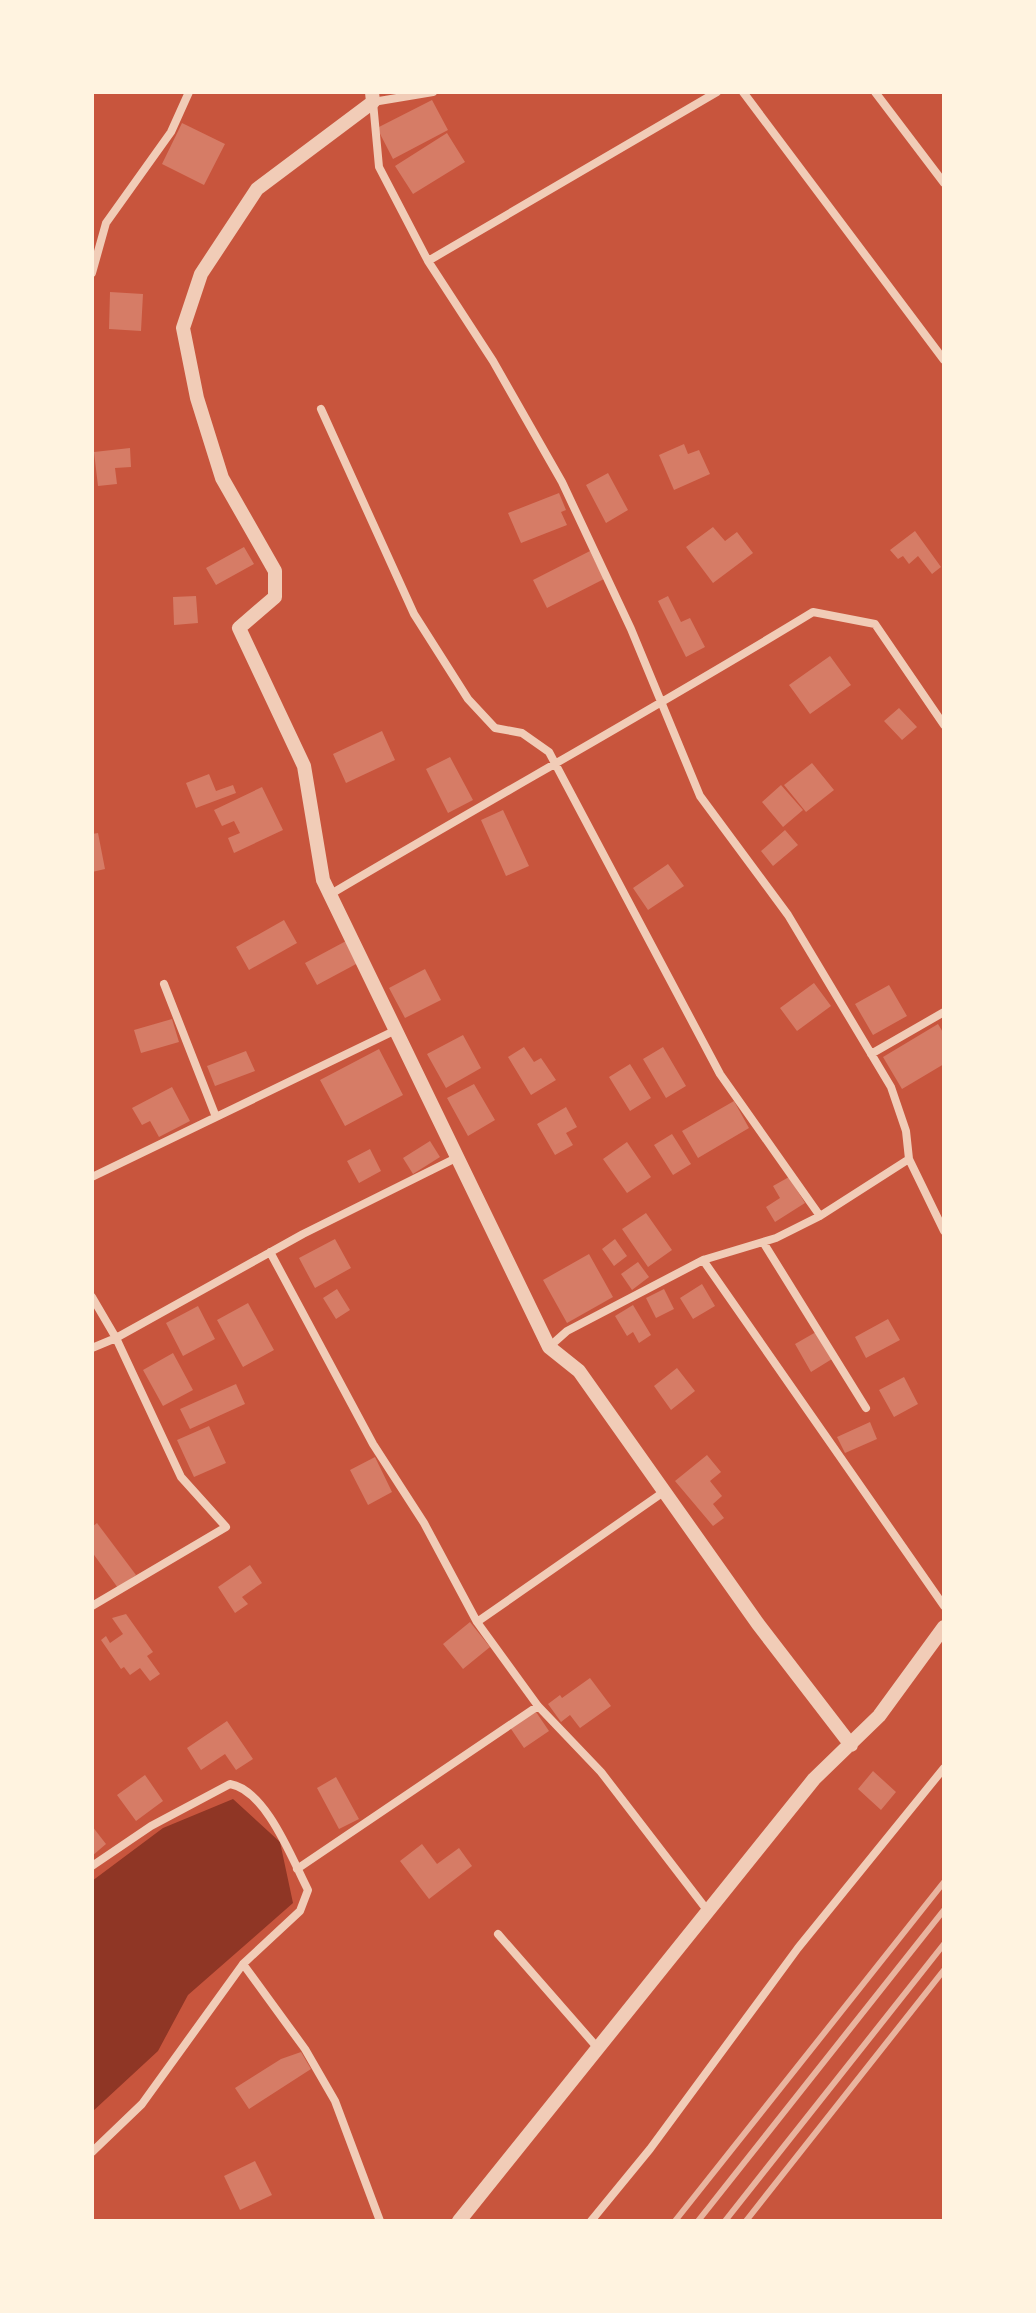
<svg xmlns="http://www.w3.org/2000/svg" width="1036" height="2313" font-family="'DM Sans',sans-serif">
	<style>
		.water { fill: #8f3625 }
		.building { fill: #d67c66 }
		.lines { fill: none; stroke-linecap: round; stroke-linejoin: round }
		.minor { stroke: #f1ccb7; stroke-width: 8 }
		.tertiary { stroke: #f1ccb7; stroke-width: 14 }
		.rail { stroke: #e9b49f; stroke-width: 6 }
	</style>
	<rect width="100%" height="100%" fill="#c8553d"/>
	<path class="water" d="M233 1799 280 1842 293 1903 188 1995 158 2051 92 2112V1881L163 1828Z"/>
	<path class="building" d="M432 100 448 130 393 159 377 128Z
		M182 123 225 144 204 185 162 164Z
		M447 133 465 162 413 194 395 166Z
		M110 292 143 294 141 331 109 329Z
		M684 444 688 454 699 450 710 474 674 490 659 455Z
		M130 448 131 467 115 468 117 484 98 486 94 452Z
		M608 473 628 510 606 523 586 485Z
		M559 493 566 510 561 512 567 525 521 543 508 513Z
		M713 527 725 541 737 532 753 553 713 583 686 547Z
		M915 531 941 567 932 574 918 556 909 564 903 556 898 559 890 550Z
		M244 547 254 564 216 585 206 568Z
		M590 551 604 579 547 608 533 580Z
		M196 596 198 623 174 625 173 597Z
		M668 596 681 622 690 618 705 647 686 657 658 601Z
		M830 656 851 685 810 714 789 685Z
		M899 708 917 727 902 740 884 721Z
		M382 731 395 760 346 783 333 754Z
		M450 757 473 800 448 813 426 769Z
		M812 763 834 790 806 812 784 785Z
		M209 774 216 791 233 785 236 793 196 808 186 783Z
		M781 785 803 810 783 827 762 802Z
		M262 787 283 830 234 853 228 838 240 833 234 821 222 826 214 810Z
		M503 810 529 866 506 876 481 820Z
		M785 830 798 845 773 866 761 851Z
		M98 833 105 869 92 872V834Z
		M668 864 684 886 648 910 633 888Z
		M284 920 297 943 249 970 236 947Z
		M346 941 358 963 317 985 305 963Z
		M425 969 441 1000 405 1018 389 988Z
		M814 983 831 1006 797 1031 780 1008Z
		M889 985 907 1016 873 1035 855 1004Z
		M172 1019 179 1042 141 1053 134 1030Z
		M938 1024 944 1034V1064L902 1089 883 1057Z
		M463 1035 481 1068 446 1088 427 1054Z
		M524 1047 534 1062 541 1058 556 1080 531 1095 508 1057Z
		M663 1047 686 1086 666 1098 643 1059Z
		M379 1049 403 1095 345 1126 320 1080Z
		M246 1051 255 1071 215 1086 207 1066Z
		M630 1064 651 1098 630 1111 609 1077Z
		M474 1084 495 1120 468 1136 447 1098Z
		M172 1087 190 1121 159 1137 150 1121 142 1125 132 1108Z
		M734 1101 749 1128 698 1158 682 1131Z
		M566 1107 577 1127 566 1133 573 1145 555 1155 537 1124Z
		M672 1134 691 1164 673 1175 654 1145Z
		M430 1141 440 1157 413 1174 403 1158Z
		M627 1142 651 1177 627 1193 603 1159Z
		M370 1149 381 1171 359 1183 347 1161Z
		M789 1177 805 1203 775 1222 766 1207 780 1198 773 1186Z
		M646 1213 672 1250 648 1267 622 1229Z
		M335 1239 351 1268 315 1288 299 1258Z
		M615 1239 627 1256 614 1266 602 1249Z
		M589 1254 613 1297 567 1323 543 1280Z
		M638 1262 649 1277 632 1290 621 1274Z
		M702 1284 715 1306 693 1319 680 1298Z
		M337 1289 350 1310 336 1319 323 1298Z
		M664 1289 674 1309 656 1318 646 1298Z
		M248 1303 274 1350 243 1367 217 1320Z
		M633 1305 651 1335 639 1343 633 1332 627 1336 615 1316Z
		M198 1306 215 1339 183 1356 166 1323Z
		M888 1319 900 1340 866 1358 855 1337Z
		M816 1332 832 1359 811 1372 795 1344Z
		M173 1353 193 1390 163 1406 143 1370Z
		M677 1368 695 1391 671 1410 654 1386Z
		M904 1377 918 1404 894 1417 879 1390Z
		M236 1384 245 1404 190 1429 180 1409Z
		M870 1422 877 1439 845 1453 837 1437Z
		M209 1426 226 1463 194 1477 177 1440Z
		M707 1455 721 1472 710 1481 722 1496 713 1504 724 1518 713 1526 675 1481Z
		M375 1457 392 1492 368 1505 350 1470Z
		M97 1523 136 1575 118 1588 92 1552V1527Z
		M250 1565 262 1583 242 1597 248 1604 235 1613 218 1587Z
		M126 1614 153 1652 147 1656 160 1674 150 1681 140 1668 130 1675 124 1667 121 1669 101 1640 106 1636 110 1643 123 1634 112 1618Z
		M470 1622 490 1647 463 1669 443 1644Z
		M590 1678 611 1706 580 1728 570 1715 561 1722 548 1704 560 1695 562 1698Z
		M534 1709 549 1731 524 1748 509 1726Z
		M227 1721 253 1759 236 1770 225 1754 201 1770 187 1748Z
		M873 1771 896 1792 881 1810 858 1789Z
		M145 1775 163 1801 136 1821 117 1795Z
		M336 1777 359 1819 339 1829 317 1788Z
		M92 1826 106 1844 92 1856Z
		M422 1844 437 1864 459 1848 472 1866 429 1899 400 1861Z
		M301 2052 311 2069 249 2109 235 2088 281 2059Z
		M255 2161 272 2195 240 2210 224 2176Z"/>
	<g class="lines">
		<path class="minor" d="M433 92 373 102 379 167 428 261 493 361 562 482 631 629 700 796 788 915 891 1087 906 1131 909 1159 820 1216 776 1238 703 1260 567 1331 549 1347
			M743 92 944 360
			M875 92 944 183
			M428 261 717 92
			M92 273 106 223 171 132 189 92
			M321 409 414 614 468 699 495 728 522 733 549 752 720 1074 820 1216
			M331 894C491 799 654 709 813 612L875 624 944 725
			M164 984 216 1117
			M871 1054 944 1012
			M909 1159 944 1231
			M92 1177 396 1030
			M763 1242 866 1408
			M270 1252 373 1444 424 1523 477 1622 538 1706 601 1772 707 1910
			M703 1260 944 1606
			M92 1297 116 1338 92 1348
			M92 1606 226 1527 181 1477 116 1338 303 1234 458 1157
			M477 1622 665 1491
			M92 1866 151 1826 230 1784C266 1790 292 1859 308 1890L300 1911 243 1964 142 2104 92 2152
			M297 1869 538 1706
			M498 1934 596 2046
			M243 1964 305 2049 335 2101 380 2221
			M591 2221 650 2149 798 1948 944 1768"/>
		<path class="tertiary" d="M372 92 373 102 257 189 201 274 183 328 197 398 222 478 275 571V597L239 628 304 766 323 880 549 1347 579 1371 758 1624 851 1745
			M459 2221 814 1779 879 1716 944 1627"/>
		<path class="rail" d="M675 2221 944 1882
			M698 2221 944 1910
			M725 2221 944 1944
			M746 2221 944 1970"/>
	</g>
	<rect width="1036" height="2313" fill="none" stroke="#fff3e0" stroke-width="188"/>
</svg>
